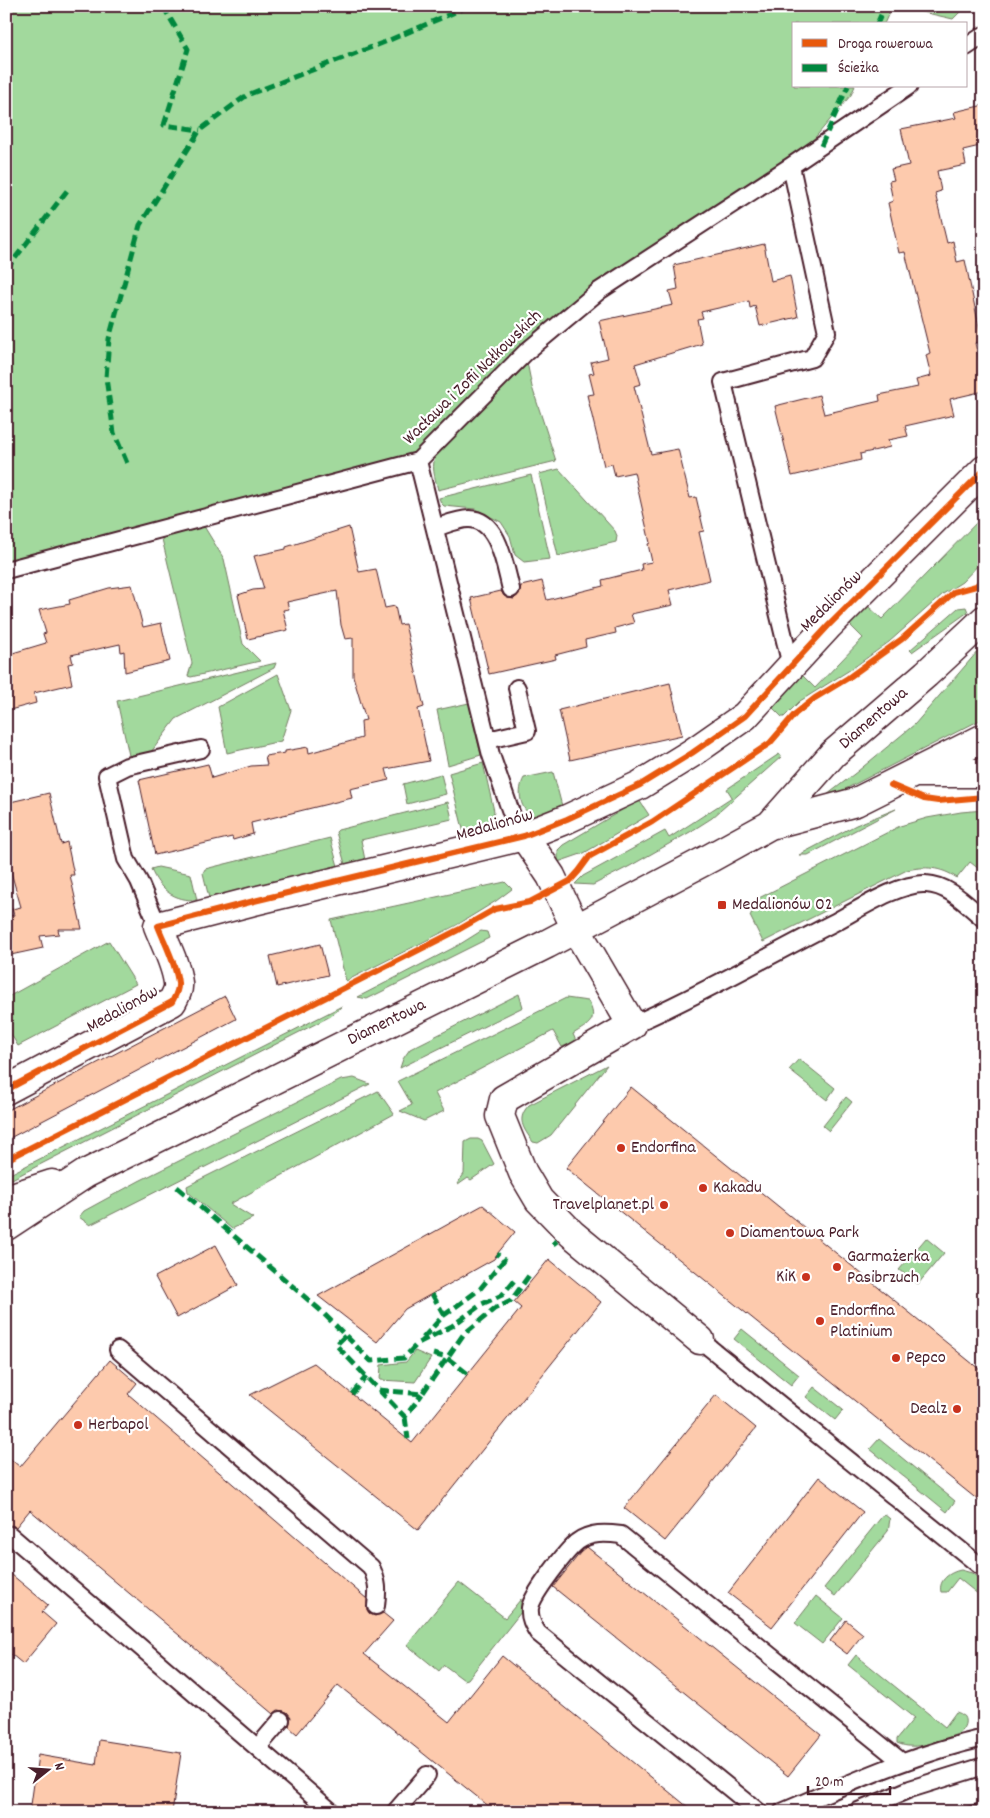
<svg xmlns="http://www.w3.org/2000/svg" width="990" height="1818" font-family="Dekko,sans-serif">
	<style>
		.green { fill: #a2d99d; stroke: #767c64 }
		.building { fill: #fdcaad; stroke: #4a1f2b }
		.lines { fill: none; stroke-linecap: round; stroke-linejoin: round }
		.lane-casing { stroke: #4a1f2b; stroke-width: 20 }
		.street-casing { stroke: #4a1f2b; stroke-width: 31 }
		.secondary-casing { stroke: #4a1f2b; stroke-width: 31 }
		.lane { stroke: #fff; stroke-width: 16 }
		.street { stroke: #fff; stroke-width: 28 }
		.secondary { stroke: #fff; stroke-width: 28 }
		.rail-casing { stroke: #4a1f2b; stroke-width: 5.5 }
		.rail { stroke: #fff; stroke-width: 4; stroke-dasharray: 11; stroke-linecap: butt }
		.quiet { stroke: #00873e; stroke-width: 5; stroke-dasharray: 10 5; stroke-linecap: butt }
		.cycleway-casing { stroke: #fff; stroke-width: 9 }
		.cycleway { stroke: #e8590c; stroke-width: 6 }
		.poi-dot { fill: #c8321e; stroke: #fff; stroke-width: 2 }
		.labels { text-anchor: middle; dominant-baseline: central; stroke-width: 4.5; stroke-linejoin: round; paint-order: stroke }
		.street-label { font-size: 18px; fill: #4a1f2b; stroke: #fff }
		.poi-label { font-size: 18px; fill: #4a1f2b; stroke: #fff; text-anchor: start }
	</style>
	<rect width="100%" height="100%" fill="#fff"/>
	<filter id="ink" filterUnits="userSpaceOnUse"><feTurbulence type="fractalNoise" baseFrequency=".02" numOctaves="2"/><feDisplacementMap in="SourceGraphic" scale="10" xChannelSelector="R" yChannelSelector="G"/><feConvolveMatrix kernelMatrix="1 2 1 2 8 2 1 2 1" color-interpolation-filters="sRGB"/></filter>
	<g filter="url(#ink)">
		<path class="green" d="M6 6H892L884 24H794V86H855L851 95 791 166 599 291 418 461 6 570Z
			M896 6H966L953 19Z
			M527 362 532 387 556 461 438 490C434 474 430 464 439 448Z
			M559 469 615 531 617 536 616 542 558 556 539 474Z
			M531 475 550 559 524 562 515 555 510 536 501 522 475 509 444 506 441 503 439 498Z
			M984 515V559L962 582 943 594 889 642 853 668 800 701 784 717H782L771 706 801 674 815 688 863 638 849 624 868 606 882 619Z
			M202 523 224 559 243 644 260 661 191 677 188 676 192 663 161 535Z
			M966 607 968 612 912 652 910 650 958 608Z
			M984 644V718L814 805 858 771 915 724Z
			M276 663 274 668 176 719 148 756 130 760 117 701Z
			M278 674 291 710 281 741 227 753 218 707Z
			M469 703 481 755 448 765 437 710Z
			M779 754 781 757 712 818 690 832 630 866 593 885 575 884 583 876 665 831 669 838 732 797 727 789Z
			M483 763 494 811C492 830 482 832 465 837L449 773Z
			M553 772 563 810C555 813 543 818 535 816 519 812 517 790 524 778Z
			M441 774 446 794 407 804 403 784Z
			M639 800 649 815 584 853 558 862V850L563 845Z
			M448 802 452 819 361 840 365 860 345 864 336 832 338 830Z
			M896 809 808 855H799L856 825Z
			M984 810V873L970 862 957 878C941 867 925 866 907 870L763 942 750 916 759 898 900 826 927 818 961 812Z
			M330 838 338 866 209 898 203 873 205 869Z
			M158 867 191 874 197 900C175 901 159 890 151 869Z
			M505 882 512 889 496 901 457 925 346 981 331 920Z
			M481 931 487 932 489 938 367 999 358 997 457 946Z
			M109 941 136 984 18 1046 6 1026V998Z
			M519 994 523 1007 400 1068 403 1059 410 1049Z
			M566 998 588 1001C599 1021 589 1024 573 1034L576 1041 562 1047 553 1031 435 1093 444 1111 424 1121 400 1111 412 1105 398 1081Z
			M342 1006 331 1016 6 1182V1176Z
			M799 1059 835 1088 827 1100 789 1070Z
			M607 1065 551 1135 538 1143 533 1142C523 1128 516 1119 529 1105Z
			M354 1078 370 1084 90 1225 79 1217 84 1211 139 1181 341 1080Z
			M378 1091 394 1114 230 1204 253 1218 232 1229 188 1192 187 1186Z
			M846 1097 852 1102 829 1131 823 1126Z
			M471 1139H478L482 1141 494 1164 471 1180 468 1178 458 1185 457 1184 464 1174 465 1142Z
			M926 1238 944 1253 918 1284 899 1270Z
			M742 1329 799 1375 791 1385 734 1339Z
			M415 1351 431 1358 415 1382 380 1380 381 1365 406 1362Z
			M814 1387 843 1410 835 1420 806 1397Z
			M879 1439 955 1501 947 1512 870 1449Z
			M884 1514 890 1519 888 1531 835 1596 824 1588Z
			M961 1570 972 1573 984 1583V1599L958 1578 947 1592H941C938 1580 950 1572 961 1570Z
			M459 1582 505 1618 521 1599V1612L468 1679 464 1680 444 1665 439 1671 407 1645Z
			M816 1596 843 1618 822 1644 795 1623Z
			M856 1655 945 1727 956 1712C969 1715 967 1727 958 1734 939 1740 916 1752 897 1743V1739L914 1718 848 1665Z"/>
		<path class="building" d="M984 105V145L963 150 966 165 937 171 941 191 935 193 947 243 953 241 957 262 965 260 982 341 975 343 984 380V391L950 399 954 415 905 426 908 436 888 440 890 447 860 454 861 460 792 476 775 406 819 395 824 414 880 401 879 395 918 387 916 380 931 376 926 355 930 353 905 252 899 253 888 203 893 201 889 181 894 180 891 169 909 165 901 129 956 118 954 112Z
			M764 244 771 281 790 276 798 317 760 326 755 306 750 308 749 301 701 312 703 318 697 319 702 344 635 364 641 384 634 386 651 454 678 449 690 498 696 497 704 531 699 532 710 580 669 590 673 605 631 614 634 623 615 628 616 633 585 640 586 647 555 655 556 659 489 674 471 598 501 591 504 596 508 598 514 599 520 592 521 586 542 581 547 600 603 586 602 580 642 570 641 564 652 562 648 544 650 543 634 472 615 476 612 464 604 466 587 395 594 394 589 374 594 373 591 362 608 358 599 321 673 305 669 291 678 289 674 265Z
			M349 527 359 572 376 569 385 608 395 606 399 625 405 624 424 707 418 709 429 761 386 769 389 780 350 789 352 798 251 823 253 834 233 840 232 837 155 855 139 780 208 764 212 778 251 766 267 765 265 756 285 753V751L308 747 309 753 362 738 361 721 366 720 353 676V638L345 639 341 625 337 591 287 602 289 609 283 610 288 630 248 639 238 595 253 590 264 589 254 556 286 549V547Z
			M132 585 143 627 161 623 170 661 125 672 124 651 121 652 120 644 71 655 73 663 68 664 72 684 34 693 36 703 6 711V655L46 643 43 634 46 633 39 610 70 604 69 600 109 588Z
			M670 683 682 735 570 760 559 710Z
			M49 793 61 844 67 842 74 875H70L82 929H58L59 934 40 936 43 948 6 956V917L14 915 12 909 21 907 6 855V803Z
			M320 944 328 975 277 987 270 956Z
			M225 996 236 1019 6 1140V1111Z
			M631 1087 984 1373V1505L566 1168Z
			M483 1205 515 1232 497 1254 494 1259 405 1309 377 1342 318 1296Z
			M216 1245 238 1285 177 1318 155 1277Z
			M549 1259 601 1302 418 1530 250 1395 314 1363 412 1443 521 1308 514 1302Z
			M110 1360 137 1383 128 1394 367 1599V1610L370 1614 375 1616 383 1613 393 1621 364 1654 449 1722 502 1656 694 1812H496L338 1685 297 1734 289 1727 291 1717 287 1712 278 1710 273 1714 30 1510 16 1527 11 1525 6 1526V1455L20 1467Z
			M716 1395 756 1428 665 1541 624 1508Z
			M819 1477 863 1512 772 1627 728 1593Z
			M587 1547 821 1735 788 1776 553 1587 580 1553Z
			M6 1570 48 1605 42 1612 56 1624 23 1664 6 1650Z
			M846 1620 863 1634 847 1654 830 1641Z
			M99 1740 181 1753 172 1812H30L38 1755 96 1765Z"/>
		<g class="lines">
			<defs>
				<path id="lane" d="M966 47 984 35
					M418 461 491 755 513 818 524 836
					M435 528C445 525 458 519 469 519 499 519 505 567 511 589
					M6 570 418 461 526 352 599 291 791 166 909 86
					M791 666 723 382 812 358 827 332 791 166
					M488 740 527 731 517 688
					M158 926 139 881 126 859 107 776 127 766 201 749
					M632 1025C701 995 766 957 833 923 856 911 900 882 926 884 949 885 967 905 984 919
					M700 1340 984 1569
					M118 1350 371 1567C378 1582 378 1590 376 1606
					M10 1535 332 1812
					M258 1747 281 1720
					M395 1812 427 1775
					M759 1812 538 1633C533 1625 529 1618 530 1608 532 1595 566 1551 577 1542 590 1532 606 1533 621 1535L902 1762
					M782 1812C848 1784 913 1754 984 1738
					M856 1812 910 1789 984 1766"/>
				<path id="street" d="M524 836 551 876 576 929 632 1025 504 1099 500 1116 523 1173 539 1200 572 1234 700 1340
					M6 1090 172 1002C175 996 179 990 178 983 176 964 165 944 158 926L254 901 524 836 567 819 640 785 692 753 745 716 829 625 984 470"/>
				<path id="secondary" d="M920 773H984
					M770 825 833 754 926 674 984 620
					M6 1199 52 1184
					M6 1226 85 1174 547 944 712 857 770 825 856 802 984 738"/>
			</defs>
			<use href="#lane" class="lane-casing"/>
			<use href="#street" class="street-casing"/>
			<use href="#secondary" class="secondary-casing"/>
			<use href="#lane" class="lane"/>
			<use href="#street" class="street"/>
			<use href="#secondary" class="secondary"/>
			<defs>
				<path id="rail" d="M956 1812 984 1804"/>
			</defs>
			<use href="#rail" class="rail-casing"/>
			<use href="#rail" class="rail"/>
			<path class="quiet" d="M163 6 188 49 164 125 200 130
				M877 24 885 6
				M821 146 848 86
				M6 270 69 188
				M127 463 114 433 106 378 109 339 140 225 200 130 247 95 385 42 469 6
				M177 1187 319 1309 371 1361 404 1358 418 1343 452 1326 482 1304 502 1295 517 1277
				M553 1244 557 1241
				M432 1294 447 1320
				M345 1336 336 1345 379 1390 422 1394 463 1335 494 1309 511 1301 530 1274
				M423 1338 443 1316 480 1289 504 1260 497 1254
				M433 1354 447 1358 468 1374
				M379 1390 405 1417 422 1394
				M352 1394 366 1377
				M405 1417 408 1439"/>
			<defs>
				<path id="cycleway" d="M891 785 924 799 938 801 984 797
					M6 1090 172 1002C175 996 179 990 178 983 176 964 165 944 158 926L254 901 524 836 567 819 640 785 692 753 745 716 829 625 984 470
					M6 1160 458 930 495 909 530 902 570 881 579 871 590 856 652 822 770 743 795 714 815 698 848 678 902 639 954 592 976 586 984 578"/>
			</defs>
			<use href="#cycleway" class="cycleway-casing"/>
			<use href="#cycleway" class="cycleway"/>
		</g>
	</g>
	<g class="poi-dot">
		<rect x="717" y="900" width="10" height="10" rx="2.5"/>
		<circle cx="621" cy="1148" r="5"/>
		<circle cx="703" cy="1188" r="5"/>
		<circle cx="664" cy="1205" r="5"/>
		<circle cx="730" cy="1233" r="5"/>
		<circle cx="837" cy="1267" r="5"/>
		<circle cx="806" cy="1277" r="5"/>
		<circle cx="820" cy="1321" r="5"/>
		<circle cx="896" cy="1358" r="5"/>
		<circle cx="957" cy="1409" r="5"/>
		<circle cx="78" cy="1425" r="5"/>
	</g>
	<g class="labels">
		<g class="street-label">
			<text transform="translate(473 378) rotate(-44)">Wacława i Zofii Nałkowskich</text>
			<text transform="translate(832 602) rotate(-45)">Medalionów</text>
			<text transform="translate(874 719) rotate(-41)">Diamentowa</text>
			<text transform="translate(495 826) rotate(-16)">Medalionów</text>
			<text transform="translate(123 1010) rotate(-29)">Medalionów</text>
			<text transform="translate(387 1023) rotate(-26)">Diamentowa</text>
		</g>
		<g class="poi-label">
			<text x="732" y="905">Medalionów 02</text>
			<text x="631" y="1148">Endorfina</text>
			<text x="713" y="1188">Kakadu</text>
			<text x="654" y="1205" text-anchor="end">Travelplanet.pl</text>
			<text x="740" y="1233">Diamentowa Park</text>
			<text x="847" y="1257">Garmażerka<tspan x="847" dy="21">Pasibrzuch</tspan></text>
			<text x="796" y="1277" text-anchor="end">KiK</text>
			<text x="830" y="1311">Endorfina<tspan x="830" dy="21">Platinium</tspan></text>
			<text x="906" y="1358">Pepco</text>
			<text x="947" y="1409" text-anchor="end">Dealz</text>
			<text x="88" y="1425">Herbapol</text>
		</g>
	</g>
	<rect width="990" height="1818" fill="none" stroke="#fff" stroke-width="25"/>
	<rect x="12" y="12" width="965" height="1793" fill="none" stroke="#4a1f2b" stroke-width="2" filter="url(#ink)"/>
	<rect x="792" y="22" width="175" height="65" fill="#ffffff" stroke="#b7a5aa"/>
	<rect x="802" y="39" width="25" height="8" fill="#e8590c" stroke="#b7a5aa"/>
	<text x="838" y="48" font-size="15" fill="#4a1f2b">Droga rowerowa</text>
	<rect x="802" y="64" width="25" height="8" fill="#00873e" stroke="#b7a5aa"/>
	<text x="838" y="72" font-size="15" fill="#4a1f2b">Ścieżka</text>
	<g transform="translate(48 1770) rotate(73)" stroke="#ffffff" stroke-width="4" paint-order="stroke">
	<path d="M0-4L9 19L0 12L-9 19Z" fill="#4a1f2b"/>
	<text y="-8" font-size="14" font-weight="bold" text-anchor="middle" fill="#4a1f2b">N</text>
	</g>
	<path d="M808 1786v8h82v-8" fill="none" stroke="#4a1f2b" stroke-width="2.5"/>
	<text x="815" y="1786" font-size="15" fill="#4a1f2b" stroke="#ffffff" stroke-width="4" paint-order="stroke">20 m</text>
</svg>
